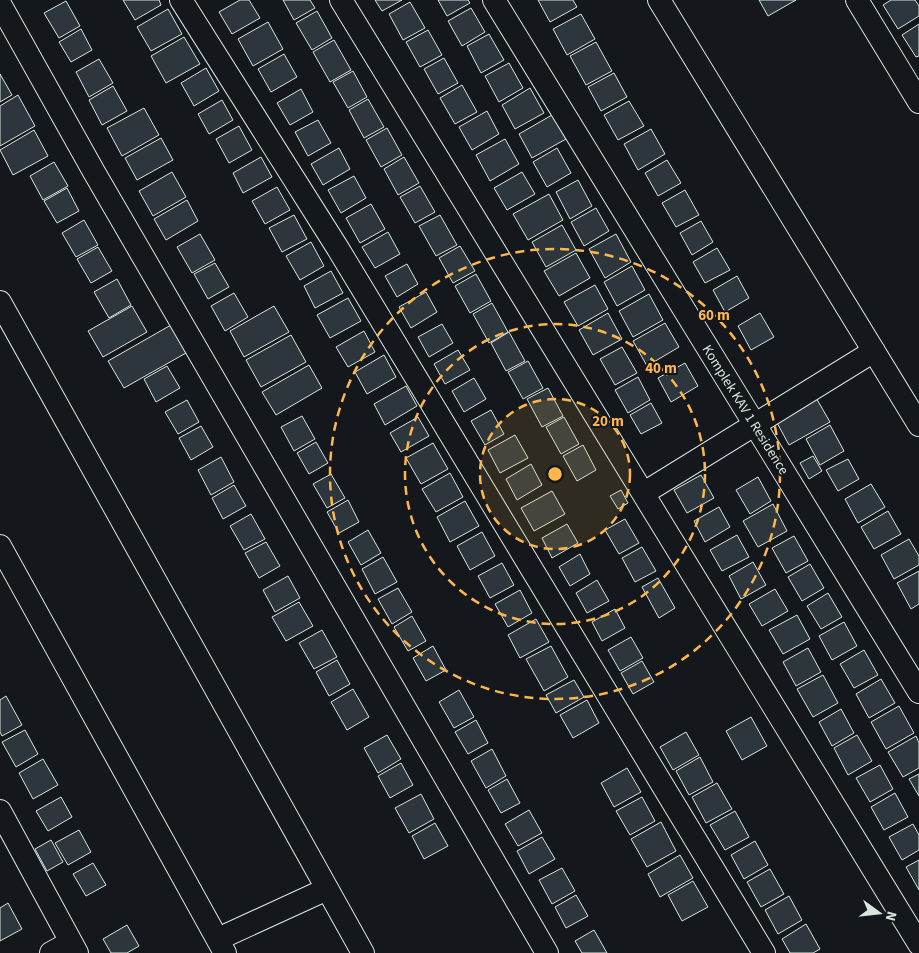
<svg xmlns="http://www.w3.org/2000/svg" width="919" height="953" font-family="'Source Sans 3',sans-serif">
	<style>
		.building { fill: #2c363c; stroke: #d8e6dc }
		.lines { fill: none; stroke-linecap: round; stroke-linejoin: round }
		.street-casing { stroke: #d8e6dc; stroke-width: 24 }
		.street { stroke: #14181c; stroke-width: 22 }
		.ring { fill: none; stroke: #ffb74d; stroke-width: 2.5; stroke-dasharray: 9 6 }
		.labels { text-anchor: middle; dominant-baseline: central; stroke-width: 4; stroke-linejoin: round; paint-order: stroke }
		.street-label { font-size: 14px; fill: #d8e6dc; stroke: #14181c }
		.centre { fill: #ffb74d; stroke: #14181c; stroke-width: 2.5 }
		.ring-label { font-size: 15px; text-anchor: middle; font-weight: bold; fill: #ffb74d; stroke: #14181c; stroke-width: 4; stroke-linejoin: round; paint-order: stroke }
	</style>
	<rect width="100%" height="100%" fill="#14181c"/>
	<path class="building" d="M123 0H159L161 5 135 20Z
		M240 0H249L260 18 232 34 219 12Z
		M283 0H310L315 8 294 20Z
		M375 0H402L382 11Z
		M438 0H468L470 3 447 16Z
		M538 0H573L577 7 550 22Z
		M759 0H796L768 16Z
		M891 0H915L919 6V16L898 29 883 5Z
		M66 1 80 26 59 38 44 13Z
		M410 2 425 28 403 40 389 14Z
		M471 8 485 32 462 46 448 21Z
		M168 9 182 34 151 51 137 27Z
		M317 11 332 38 312 50 296 23Z
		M581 14 595 39 567 55 553 29Z
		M268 22 283 49 253 66 238 39Z
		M919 24V56L916 57 902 35Z
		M81 29 92 50 71 62 59 42Z
		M428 30 442 55 420 67 406 42Z
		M489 34 504 60 481 73 467 46Z
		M184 37 200 64 166 83 151 56Z
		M334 40 351 70 330 82 313 52Z
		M596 42 612 71 586 85 570 56Z
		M284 54 297 77 271 92 258 69Z
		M444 58 458 83 438 94 424 69Z
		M99 59 113 83 89 97 76 72Z
		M509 63 523 88 499 102 485 76Z
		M206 68 219 91 194 106 181 83Z
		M353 71 367 97 348 108 333 82Z
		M614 73 627 97 601 111 588 87Z
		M0 74 12 95 0 102Z
		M462 85 477 112 455 124 440 98Z
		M113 86 127 111 102 125 89 100Z
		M530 88 544 113 515 129 502 105Z
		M301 89 313 112 290 125 277 103Z
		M18 95 35 126 0 146V106Z
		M368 99 384 127 364 138 349 110Z
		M222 100 233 120 209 134 198 114Z
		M629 101 644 126 618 140 604 115Z
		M144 108 159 135 122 156 107 128Z
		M487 111 499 134 472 150 459 127Z
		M552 115 566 139 532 158 519 134Z
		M318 120 331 143 308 156 295 132Z
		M239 126 252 150 229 163 216 139Z
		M387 128 402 155 381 167 366 140Z
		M651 129 665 154 638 170 624 144Z
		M34 130 48 156 13 175 0 150Z
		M161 138 173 160 137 180 125 158Z
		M505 139 519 164 490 181 476 155Z
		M339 148 350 169 323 185 311 164Z
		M557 148 571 173 547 187 533 162Z
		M261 157 272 177 243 193 233 173Z
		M404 157 419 183 398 195 384 169Z
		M667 160 681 183 658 196 645 173Z
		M54 162 68 186 43 200 30 176Z
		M172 172 186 197 153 216 139 191Z
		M522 172 535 194 507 210 494 188Z
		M354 176 366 198 341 213 328 190Z
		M578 180 592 206 570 219 556 192Z
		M420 186 435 212 415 223 400 197Z
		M277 187 290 210 265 224 252 201Z
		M67 188 79 211 57 223 44 201Z
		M685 190 699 215 676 227 662 203Z
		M549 194 563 220 528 240 513 214Z
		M187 200 198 221 166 240 154 219Z
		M371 204 385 229 360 243 346 218Z
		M596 208 609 231 584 246 571 222Z
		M294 215 307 239 282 252 269 228Z
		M440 215 457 245 436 256 419 226Z
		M84 220 98 245 76 257 62 233Z
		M701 221 713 242 692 255 680 233Z
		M562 225 576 250 546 267 532 242Z
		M388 232 400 254 375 268 362 247Z
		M200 234 215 260 192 273 177 247Z
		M616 234 631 262 605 278 589 249Z
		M311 242 324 266 300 280 286 256Z
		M460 246 475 271 453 283 439 258Z
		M98 247 112 271 91 283 77 259Z
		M717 248 730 270 705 283 693 262Z
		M576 253 590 278 559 296 544 271Z
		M215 263 229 287 208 299 194 274Z
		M407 264 418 284 397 297 385 276Z
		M632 266 645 290 617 306 604 282Z
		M331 271 343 293 315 308 304 286Z
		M476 274 491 301 470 313 455 286Z
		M737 276 749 298 725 312 713 290Z
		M117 279 131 305 109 318 94 292Z
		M595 285 608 309 578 326 564 302Z
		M426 292 437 312 411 328 399 307Z
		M234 293 248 317 225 331 211 306Z
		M649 294 663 320 633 337 619 311Z
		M348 298 361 321 330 338 317 315Z
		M492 303 508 332 489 343 473 314Z
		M132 306 147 332 103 357 88 331Z
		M274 306 289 332 244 357 230 331Z
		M608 313 622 339 593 355 579 330Z
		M760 313 774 337 751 350 738 326Z
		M665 323 679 347 647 366 633 341Z
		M442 324 453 343 429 357 418 337Z
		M171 325 186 353 124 388 108 361Z
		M364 331 375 352 348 367 336 347Z
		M509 332 525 361 506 371 491 343Z
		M291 335 306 362 261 387 246 360Z
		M622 347 637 373 615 385 600 359Z
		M458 350 470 370 445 384 434 364Z
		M384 355 396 377 367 394 355 372Z
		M528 361 543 388 523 399 508 372Z
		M685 363 698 386 671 402 658 378Z
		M309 365 322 388 276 415 262 392Z
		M167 366 180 388 156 402 144 379Z
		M638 377 650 400 628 413 615 390Z
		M474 378 486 399 464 412 452 391Z
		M406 386 417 406 385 425 374 404Z
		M548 388 563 416 542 427 527 399Z
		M815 396 830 422 789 445 775 419Z
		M187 400 199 422 178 434 165 412Z
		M651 403 662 423 641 434 630 415Z
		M491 410 504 434 485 445 471 421Z
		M302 416 315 439 294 451 281 427Z
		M418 417 429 436 401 452 390 433Z
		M564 417 579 444 561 454 546 427Z
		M830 425 844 451 820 465 806 439Z
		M201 426 213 447 191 460 179 438Z
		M515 435 528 458 500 473 488 450Z
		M316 442 328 463 309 474 297 453Z
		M433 443 448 469 421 484 406 458Z
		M583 445 596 470 577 481 563 456Z
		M813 456 822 471 809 479 800 463Z
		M221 457 234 482 211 495 198 470Z
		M848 459 859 479 838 491 826 470Z
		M531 464 542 485 517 500 506 479Z
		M450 473 463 497 436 512 422 489Z
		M331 474 345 498 327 508 313 484Z
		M701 475 714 498 687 513 674 490Z
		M758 477 771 501 750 514 736 490Z
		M871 484 885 507 858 523 845 499Z
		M234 485 246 506 223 519 212 498Z
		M621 490 628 503 618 509 610 496Z
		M552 491 565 514 534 531 521 508Z
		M348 500 359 522 339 533 327 512Z
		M465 501 479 526 450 542 437 517Z
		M773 504 787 531 758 547 743 521Z
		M719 507 730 527 705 542 694 521Z
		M888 511 901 534 874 549 861 527Z
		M251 514 265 539 244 550 230 526Z
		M625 519 639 543 619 554 605 530Z
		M567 524 578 543 552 558 542 538Z
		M368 530 381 553 361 565 348 542Z
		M482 532 495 556 470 570 457 546Z
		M737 535 749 557 722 571 710 550Z
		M794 536 808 561 786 573 772 548Z
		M909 539 919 556V565L894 579 881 555Z
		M266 542 280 566 259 578 245 553Z
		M642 547 656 571 635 582 622 558Z
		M580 554 590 574 570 586 559 567Z
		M383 557 397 582 375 594 362 569Z
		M753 562 766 585 741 599 729 576Z
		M502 563 514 585 490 598 478 576Z
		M810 564 824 588 802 601 788 577Z
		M919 571V604L911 609 897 583Z
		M288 576 300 598 275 612 263 590Z
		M658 578 675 608 659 618 642 587Z
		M597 580 609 601 587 613 576 593Z
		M398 588 412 612 392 624 378 599Z
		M775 589 788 611 762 626 749 604Z
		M520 590 532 613 508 627 495 604Z
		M828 593 842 617 821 629 807 606Z
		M299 602 313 626 286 641 272 617Z
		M615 609 625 628 602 641 592 622Z
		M797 615 810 639 783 654 769 630Z
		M412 616 426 641 408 651 394 627Z
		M536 619 549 642 520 658 508 635Z
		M844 622 857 646 832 660 819 636Z
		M322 630 337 657 314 669 299 643Z
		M631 637 643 658 620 671 608 650Z
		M433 646 446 670 426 681 413 658Z
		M551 646 568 677 544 691 526 659Z
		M808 648 821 672 796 686 783 662Z
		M864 650 878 675 854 688 840 664Z
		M337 660 350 684 329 696 316 672Z
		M642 661 654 682 633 694 621 673Z
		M823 675 838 703 813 717 797 689Z
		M881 679 895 703 869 718 856 694Z
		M574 680 584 697 556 713 546 695Z
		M353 689 369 717 347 730 331 702Z
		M459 690 474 717 454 728 439 702Z
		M6 696 22 725 2 736 0 732V700Z
		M587 700 599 723 573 738 560 715Z
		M899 706 914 733 886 749 871 722Z
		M841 709 854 733 832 746 819 722Z
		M751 717 767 746 742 760 726 731Z
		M476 720 488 743 468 754 455 732Z
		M25 730 38 754 16 767 2 742Z
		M686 732 699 755 673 770 660 747Z
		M387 735 401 759 378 773 364 748Z
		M857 735 872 761 848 775 834 748Z
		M916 736 919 743V768L903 777 888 752Z
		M492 749 506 776 486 788 471 761Z
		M700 757 713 782 689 795 676 771Z
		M43 759 58 785 33 799 19 773Z
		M401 763 413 785 390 798 378 776Z
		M880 765 893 789 870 802 856 778Z
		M627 768 641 792 614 807 601 783Z
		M919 774V796L909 779Z
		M507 779 520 803 501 813 488 790Z
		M717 783 732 809 706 823 692 797Z
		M895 793 908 817 884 830 871 807Z
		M421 794 434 819 409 833 395 808Z
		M61 797 72 817 48 831 36 811Z
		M642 797 655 821 630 835 616 811Z
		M529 810 542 833 518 846 505 824Z
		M735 811 749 837 725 850 710 825Z
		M661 822 676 851 647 867 631 839Z
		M435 823 448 846 424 859 412 836Z
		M913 824 919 835V850L902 860 889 837Z
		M79 830 91 852 68 865 55 843Z
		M542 837 555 859 529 874 517 851Z
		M51 840 63 862 47 871 35 849Z
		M755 841 768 865 744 879 731 855Z
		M680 855 693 878 660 897 648 874Z
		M919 860V890L906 867Z
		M93 863 106 885 86 896 73 874Z
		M562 868 575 891 552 904 539 880Z
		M770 869 784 894 761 907 747 882Z
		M693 881 708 907 682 921 668 895Z
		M576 895 588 916 566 928 555 907Z
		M789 896 802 920 778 934 765 910Z
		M8 903 22 929 0 941V908Z
		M806 924 820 949 813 953H790L782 939Z
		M127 925 139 946 127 953H111L103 939Z
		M594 930 607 953H582L575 941Z"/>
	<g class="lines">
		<defs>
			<path id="street" d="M181 0 337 247 764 953
				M341 0 919 944
				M494 0 919 692
				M659 0 919 425
				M857 0 919 102
				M0 4 94 172 547 953
				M0 302 363 953
				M644 493 874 351
				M0 546 225 953
				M0 811 77 953
				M218 939 327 889
				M51 953 71 942"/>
		</defs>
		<use href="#street" class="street-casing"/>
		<use href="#street" class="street"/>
	</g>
	<circle cx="555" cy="474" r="75" fill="#ffb74d" fill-opacity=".12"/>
	<g class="ring">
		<circle cx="555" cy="474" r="75"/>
		<circle cx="555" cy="474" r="150"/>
		<circle cx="555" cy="474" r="225"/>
	</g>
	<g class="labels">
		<g class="street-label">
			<text transform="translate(745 410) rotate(58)">Komplek KAV 1 Residence</text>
		</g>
	</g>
	<circle cx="555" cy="474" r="8" class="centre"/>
	<g class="ring-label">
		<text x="714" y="320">60 m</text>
		<text x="661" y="373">40 m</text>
		<text x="608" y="426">20 m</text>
	</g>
	<g transform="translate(879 913) rotate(105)" stroke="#14181c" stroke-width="4" paint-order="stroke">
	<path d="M0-4L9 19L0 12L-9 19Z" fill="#d8e6dc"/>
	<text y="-8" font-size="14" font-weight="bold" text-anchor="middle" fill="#d8e6dc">N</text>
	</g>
</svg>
